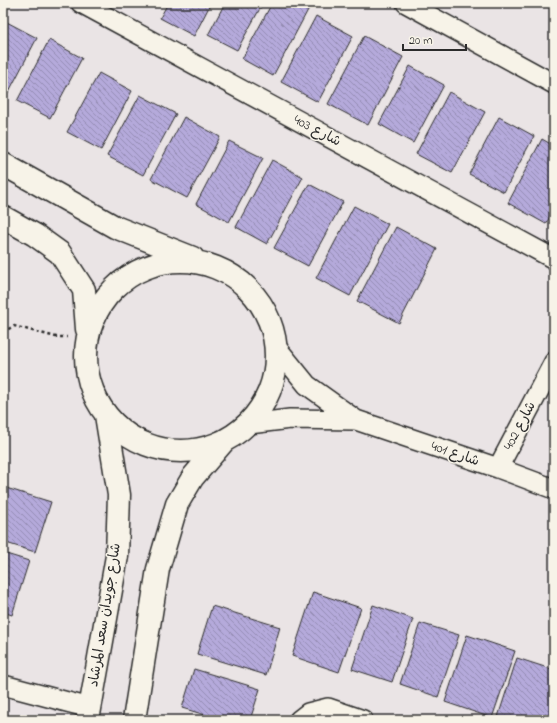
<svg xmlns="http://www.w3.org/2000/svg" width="557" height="723" font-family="'Indie Flower','Playpen Sans Arabic',sans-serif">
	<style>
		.building { fill: url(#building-back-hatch); stroke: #2b2b2b }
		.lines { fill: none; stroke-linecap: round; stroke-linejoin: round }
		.minor-casing { stroke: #2b2b2b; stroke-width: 22 }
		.tertiary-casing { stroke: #2b2b2b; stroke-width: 25 }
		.path { stroke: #2b2b2b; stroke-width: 2.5; stroke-dasharray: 3 3; stroke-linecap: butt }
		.minor { stroke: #f7f3e8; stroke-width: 19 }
		.tertiary { stroke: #f7f3e8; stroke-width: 22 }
		.labels { text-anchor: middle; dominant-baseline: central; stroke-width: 3; stroke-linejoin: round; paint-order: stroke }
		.street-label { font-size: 14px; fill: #2b2b2b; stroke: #f7f3e8 }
	</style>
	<defs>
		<pattern id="building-back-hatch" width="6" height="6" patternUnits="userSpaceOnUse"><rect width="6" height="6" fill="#b5aadb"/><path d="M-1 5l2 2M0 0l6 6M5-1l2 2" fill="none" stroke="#938bb2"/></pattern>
	</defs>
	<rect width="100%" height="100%" fill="#eae4e5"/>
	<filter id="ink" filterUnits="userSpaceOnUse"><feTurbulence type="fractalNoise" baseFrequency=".025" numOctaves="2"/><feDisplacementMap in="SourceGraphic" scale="8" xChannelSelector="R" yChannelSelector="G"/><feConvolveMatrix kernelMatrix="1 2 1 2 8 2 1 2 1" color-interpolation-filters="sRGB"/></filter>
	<g filter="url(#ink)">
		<path class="building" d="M168 3H211L194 36 160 18Z
			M225 3H263L237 50 208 35Z
			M272 3H300L309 8 273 76 242 59Z
			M316 16 353 36 318 102 281 82Z
			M3 20 37 38 4 101H3Z
			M364 36 403 57 368 125 328 104Z
			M49 40 82 58 50 118 17 101Z
			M410 66 444 85 413 143 379 124Z
			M99 73 132 91 101 150 67 132Z
			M449 92 485 112 452 173 416 154Z
			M140 95 176 114 143 175 107 156Z
			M184 117 220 137 187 198 151 179Z
			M499 117 534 136 504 192 469 174Z
			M542 139 554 146V209L546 224 508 203Z
			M229 141 263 158 229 222 196 204Z
			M272 160 303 177 267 244 236 227Z
			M309 184 343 202 308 266 274 248Z
			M354 206 388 224 350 296 316 278Z
			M396 227 437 249 399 323 357 301Z
			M3 487 51 502 35 552 3 542Z
			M3 553 29 561 12 615 3 612Z
			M313 592 361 608 339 672 292 656Z
			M373 605 413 619 392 682 352 669Z
			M212 606 280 627 266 675 197 654Z
			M420 623 459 635 438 697 400 684Z
			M467 635 515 651 492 718 445 702Z
			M517 658 554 670V717L553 720H497Z
			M194 669 260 689 250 720H222L182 708Z"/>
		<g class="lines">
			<defs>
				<path id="minor" d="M81 3 554 259
					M406 3 554 84
					M277 348 307 385 356 420 498 468 554 489
					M249 424 290 419 356 420
					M498 468 554 362
					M3 685 90 708
					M299 720 308 713 328 708 363 720"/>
				<path id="tertiary" d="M3 164 115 227 193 258
					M3 217 35 235 60 253 84 290 87 329
					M86 356a95 95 0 1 1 190 0a95 95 0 1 1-190 0Z
					M88 720 117 556 119 495 106 415
					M134 720 158 569 177 504 193 477 223 442"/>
			</defs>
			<use href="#minor" class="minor-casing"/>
			<use href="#tertiary" class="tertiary-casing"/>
			<path class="path" d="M3 332 14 326 56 337H67"/>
			<use href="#minor" class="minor"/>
			<use href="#tertiary" class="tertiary"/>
		</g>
	</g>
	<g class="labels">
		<g class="street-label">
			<text transform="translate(317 131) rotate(28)">شارع 403</text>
			<text transform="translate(520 426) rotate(-62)">شارع 402</text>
			<text transform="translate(455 454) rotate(19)">شارع 401</text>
			<text transform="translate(105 615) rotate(-81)">شارع جويدان سعد المرشاد</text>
		</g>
	</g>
	<rect width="557" height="723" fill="none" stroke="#f7f3e8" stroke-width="16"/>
	<rect x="8" y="8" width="541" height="707" fill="none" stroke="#2b2b2b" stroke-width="1.5" filter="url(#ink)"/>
	<path d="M403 44v6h63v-6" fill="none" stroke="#2b2b2b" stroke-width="2"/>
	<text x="409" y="44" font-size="12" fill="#2b2b2b" stroke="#f7f3e8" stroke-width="3" paint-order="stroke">20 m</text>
</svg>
